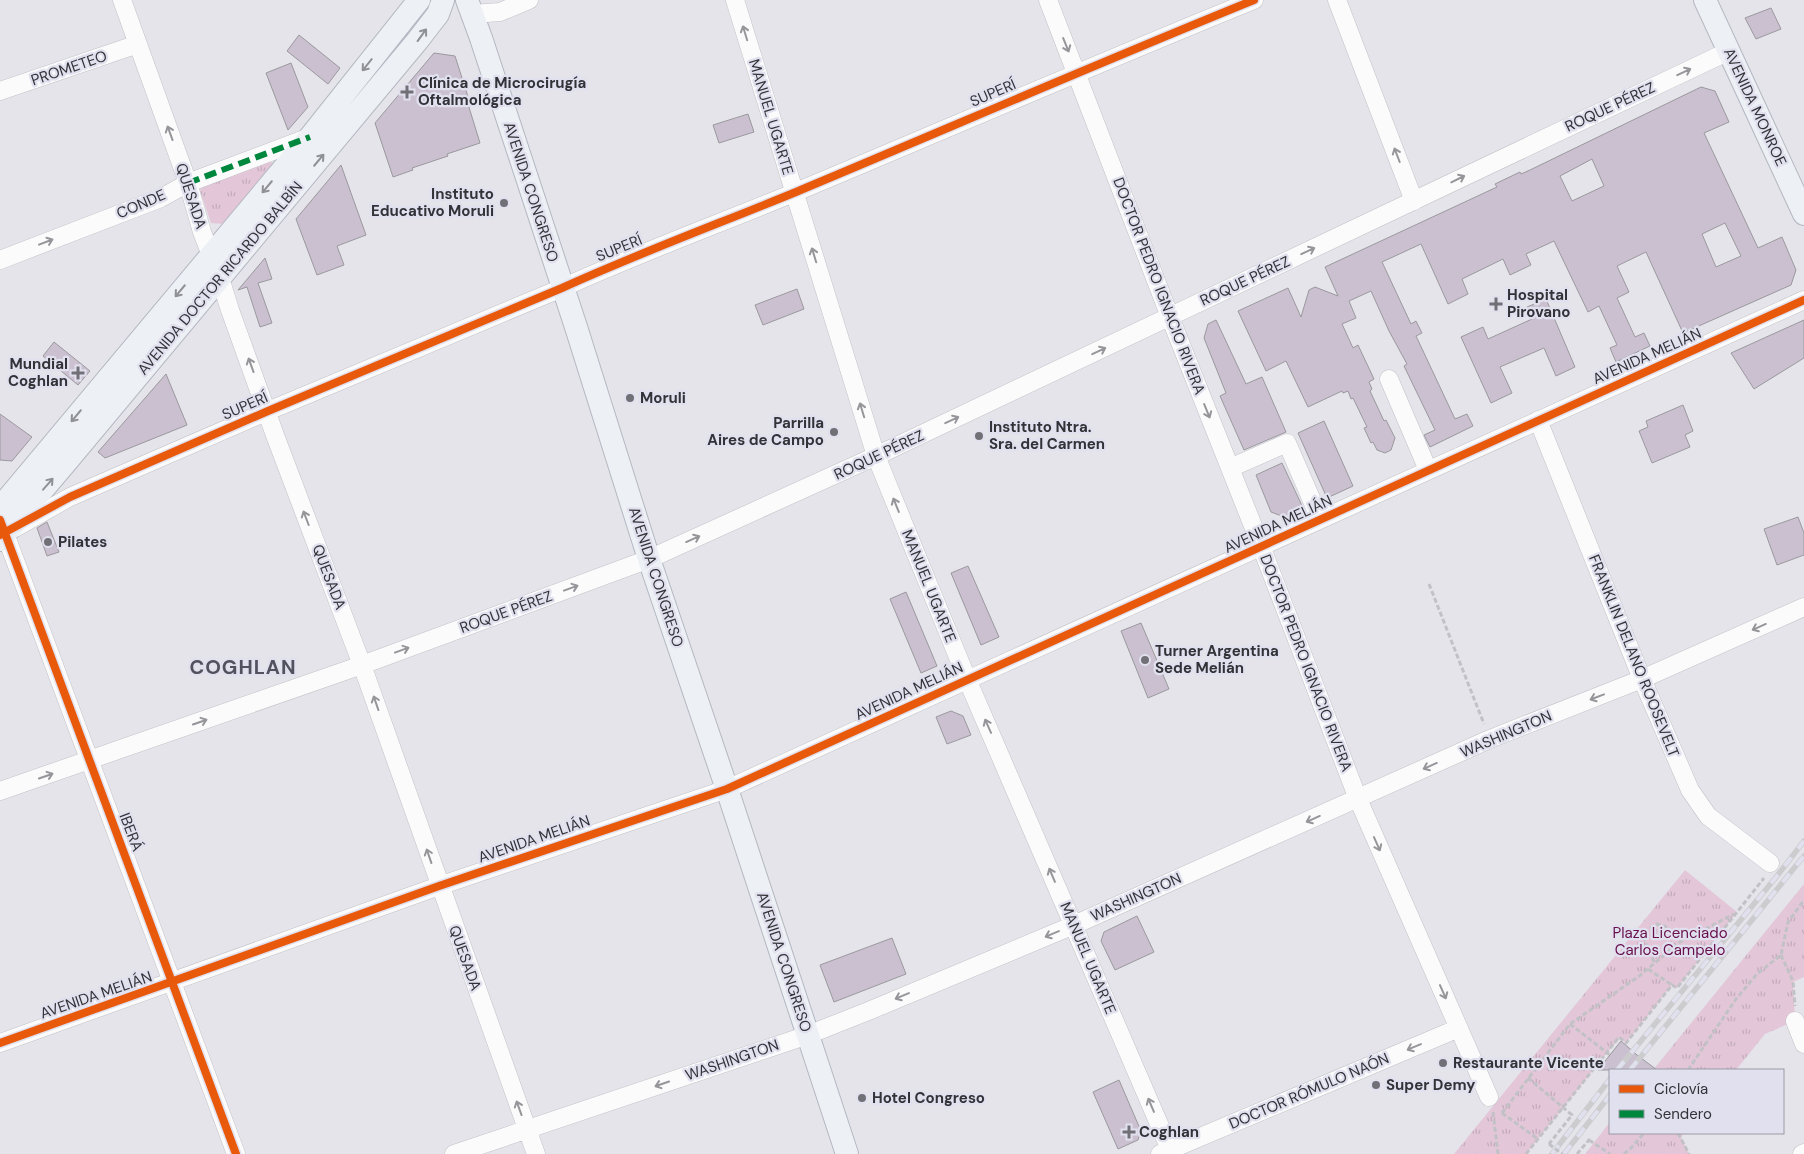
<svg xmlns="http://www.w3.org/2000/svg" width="1804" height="1154" font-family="'DM Sans',sans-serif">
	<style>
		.park { fill: url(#park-tufts) }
		.building { fill: #cac0d0; stroke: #9b999e; fill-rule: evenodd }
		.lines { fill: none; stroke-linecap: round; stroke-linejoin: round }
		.minor-casing { stroke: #c2c2c7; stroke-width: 19 }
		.major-casing { stroke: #b4b8c2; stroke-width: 24 }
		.path { stroke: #c2c2c6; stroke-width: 3; stroke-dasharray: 5 2.5; stroke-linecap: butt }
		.minor { stroke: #fbfbfc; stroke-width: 18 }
		.major { stroke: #edf0f4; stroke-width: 22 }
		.rail-casing { stroke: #ccccce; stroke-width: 5.5 }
		.rail { stroke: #e1e0ee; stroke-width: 4; stroke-dasharray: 11; stroke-linecap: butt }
		.path-bridge { stroke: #c2c2c6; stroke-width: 3; stroke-dasharray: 5 2.5; stroke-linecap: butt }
		.quiet { stroke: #00873e; stroke-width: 6; stroke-dasharray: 12 6; stroke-linecap: butt }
		.cycleway-casing { stroke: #e1e0ee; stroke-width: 11 }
		.cycleway { stroke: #e8590c; stroke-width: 8 }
		.oneway { stroke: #96969a }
		.oneway2 { stroke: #909196 }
		.poi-dot { fill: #707076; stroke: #e1e0ee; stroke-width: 2 }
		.labels { text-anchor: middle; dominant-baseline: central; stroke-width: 4.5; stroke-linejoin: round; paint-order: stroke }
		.street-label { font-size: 15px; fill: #323238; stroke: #e1e0ee }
		.poi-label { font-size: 15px; font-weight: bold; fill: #323238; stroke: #e1e0ee; text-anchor: start }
		.park-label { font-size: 15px; fill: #670e4b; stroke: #e1e0ee }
		.district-label { font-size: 20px; font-weight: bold; letter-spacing: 1px; fill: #52515d; stroke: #e1e0ee }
	</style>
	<defs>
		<pattern id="park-tufts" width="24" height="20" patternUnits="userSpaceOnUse" patternTransform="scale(1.25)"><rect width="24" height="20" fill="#e3c7d9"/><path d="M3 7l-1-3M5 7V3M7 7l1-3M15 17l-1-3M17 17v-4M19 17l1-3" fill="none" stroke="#c3abbb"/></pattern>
	</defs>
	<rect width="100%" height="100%" fill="#e4e4ea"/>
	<path class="park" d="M264 160 276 164 223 224 211 223 200 191 202 184Z
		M1685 870 1737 912 1677 988 1672 985 1626 1043 1619 1038 1526 1154H1454Z
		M1804 884V977L1793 982 1795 1021 1765 1034 1736 1070H1653Z
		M1610 1122V1133H1684L1681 1137 1689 1154H1585Z"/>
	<path class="building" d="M1771 8 1781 29 1756 39 1745 18Z
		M299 35 340 68 328 84 287 51Z
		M434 53 455 56 470 103 468 104 480 143 447 154 448 156 412 168 413 170 393 177 375 123Z
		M291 63 308 107 288 130 266 73Z
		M1701 87 1715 91 1729 122 1704 133 1758 248 1782 237 1796 270 1791 285 1683 333 1646 252 1617 266 1629 292 1617 298 1635 337 1644 333 1650 346 1616 362 1610 348 1617 345 1599 306 1588 312 1554 241 1526 254 1531 265 1510 275 1503 259 1462 279 1468 294 1448 304 1421 244 1382 262 1411 324 1416 321 1422 333 1416 336 1455 419 1467 414 1473 426 1430 447 1424 435 1435 430 1404 366 1407 364 1389 331 1371 291 1349 301 1356 318 1342 324 1353 348 1358 345 1374 379 1369 382 1372 389 1370 391 1384 421 1386 420 1395 438 1391 450 1385 453 1377 450 1373 442 1371 443 1364 428 1367 427 1353 398 1351 399 1348 391 1343 393 1342 391 1308 407 1286 361 1266 371 1238 311 1288 288 1301 317 1309 290 1315 287 1338 296 1325 267 1497 187 1495 184 1520 172 1521 174 1530 170ZM1592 159 1604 186 1572 201 1560 176ZM1725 223 1741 256 1716 267 1702 234Z
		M748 114 754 132 719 143 713 125Z
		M341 165 366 235 337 246 344 265 317 275 296 219Z
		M265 258 272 279 258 283 272 323 260 327 247 287 238 290Z
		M797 289 804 309 763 325 755 305Z
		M1546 299 1575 367 1556 376 1544 348 1500 367 1512 393 1491 403 1461 337 1483 327 1488 339 1532 319 1527 307Z
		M1216 320 1246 384 1262 377 1286 432 1244 450 1220 396 1226 393 1204 338 1208 324Z
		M1804 320V358L1754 389 1731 353Z
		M54 342 90 371 78 385 43 356Z
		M166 374 187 425 105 458 98 452Z
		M1683 405 1693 431 1685 435 1690 447 1652 463 1639 431 1648 427 1646 421Z
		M0 414 32 437 12 461 0 460Z
		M1324 421 1353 486 1327 498 1298 433Z
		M1282 463 1304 510 1287 518 1271 512 1256 475Z
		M1798 517 1804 533V555L1777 565 1764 529Z
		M47 522 59 552 47 556 37 528Z
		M968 566 999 637 981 645 951 573Z
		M906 592 937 666 921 673 890 599Z
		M1141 623 1169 689 1148 698 1121 631Z
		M951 711 963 716 971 735 947 744 936 717Z
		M1137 916 1154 952 1115 970 1101 941 1104 932Z
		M892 938 906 974 834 1002 820 965Z
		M1621 1041 1637 1055 1657 1070H1598Z
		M1119 1080 1141 1131 1138 1140 1118 1149 1093 1092Z"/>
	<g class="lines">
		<defs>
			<path id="minor" d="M122 0 188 183 202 232 220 278 230 310 276 438 362 665 536 1154
				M735 0 876 456 967 679 1172 1154
				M1048 0 1170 317 1261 546 1358 799 1489 1097
				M1337 0 1414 201
				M472 14 500 12 529 0
				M0 91 138 44
				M0 260 161 198 188 183 310 137
				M1389 379 1428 470
				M1538 420 1642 679 1690 790 1708 816 1770 863
				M1230 468 1287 443 1320 519
				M0 520 236 1154
				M15 528 70 497 268 411 562 288C639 253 718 224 796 192 949 128 1101 62 1254 0
				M0 791 362 665 649 559 876 456 1729 51
				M1795 1021 1804 1044
				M0 1043 439 886 727 789 1804 300
				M454 1154 808 1035 866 1012 1074 925 1490 739 1642 679 1804 607
				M1160 1154 1459 1028
				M1802 1154 1804 1153"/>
			<path id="major" d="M467 0 481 38 576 327 649 559 727 789 847 1154
				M1705 0 1804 214
				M0 508 310 137 419 0
				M0 540 68 460 418 40 438 14 443 0"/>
		</defs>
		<use href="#minor" class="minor-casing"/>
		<use href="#major" class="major-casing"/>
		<path class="path" d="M1429 584 1484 724
			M1781 955 1793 981 1795 1006
			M1654 962 1645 940 1646 931 1656 924 1665 926 1680 942
			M1648 969 1672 985
			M1570 1024 1610 1055
			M1688 1070 1736 999 1757 974 1781 955 1788 922 1804 900
			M1528 1078 1572 1115 1549 1144
			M1493 1112 1498 1154
			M1502 1113 1570 1024 1638 977 1680 942 1734 914
			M1502 1113 1538 1139
			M1678 1133 1689 1154
			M1589 1140 1610 1154
			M1526 1154 1619 1037 1626 1043 1672 985 1677 988 1764 878
			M1577 1154 1589 1140 1586 1138
			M1624 1154 1632 1147 1644 1133"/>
		<use href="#minor" class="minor"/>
		<use href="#major" class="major"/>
		<defs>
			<path id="rail" d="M1617 1070 1777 876 1804 841
				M1630 1070 1804 856
				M1552 1154 1610 1079
				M1564 1154 1610 1095"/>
		</defs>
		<use href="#rail" class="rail-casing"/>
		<use href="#rail" class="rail"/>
		<path class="path-bridge" d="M1549 1144 1562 1154"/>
		<path class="quiet" d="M188 183 310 137"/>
		<defs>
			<path id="cycleway" d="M0 520 236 1154
				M0 535 70 497 268 411 562 288C639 253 718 224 796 192 949 128 1101 62 1254 0
				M0 1043 439 886 727 789 1804 300"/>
		</defs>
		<use href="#cycleway" class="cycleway-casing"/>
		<use href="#cycleway" class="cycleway"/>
	</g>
	<defs><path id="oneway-shaft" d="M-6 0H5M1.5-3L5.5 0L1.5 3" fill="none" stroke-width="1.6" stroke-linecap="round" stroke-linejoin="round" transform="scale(1.25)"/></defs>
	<g class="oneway">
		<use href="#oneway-shaft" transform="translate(745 33) rotate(-107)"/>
		<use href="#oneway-shaft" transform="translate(1066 45) rotate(68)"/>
		<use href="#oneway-shaft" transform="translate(1684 72) rotate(-25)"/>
		<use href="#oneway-shaft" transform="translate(170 133) rotate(-110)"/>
		<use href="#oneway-shaft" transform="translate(1397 155) rotate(-111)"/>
		<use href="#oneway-shaft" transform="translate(1458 179) rotate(-26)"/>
		<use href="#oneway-shaft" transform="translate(46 242) rotate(-21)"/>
		<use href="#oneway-shaft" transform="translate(1308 251) rotate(-25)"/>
		<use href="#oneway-shaft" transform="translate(814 255) rotate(-107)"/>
		<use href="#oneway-shaft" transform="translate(1099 351) rotate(-25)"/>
		<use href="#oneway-shaft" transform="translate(251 365) rotate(-110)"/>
		<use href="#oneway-shaft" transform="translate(862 410) rotate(-107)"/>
		<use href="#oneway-shaft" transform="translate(1207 411) rotate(68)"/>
		<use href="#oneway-shaft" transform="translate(952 420) rotate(-25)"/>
		<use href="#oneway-shaft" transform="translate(896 505) rotate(-112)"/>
		<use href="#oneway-shaft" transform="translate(306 518) rotate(-111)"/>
		<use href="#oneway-shaft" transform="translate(693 539) rotate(-24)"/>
		<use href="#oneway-shaft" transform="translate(571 588) rotate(-20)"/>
		<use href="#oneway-shaft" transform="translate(1759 627) rotate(156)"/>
		<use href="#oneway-shaft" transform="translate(402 650) rotate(-20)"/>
		<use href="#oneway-shaft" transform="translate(1597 697) rotate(159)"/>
		<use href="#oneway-shaft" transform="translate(376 703) rotate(-109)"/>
		<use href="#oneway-shaft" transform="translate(200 722) rotate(-19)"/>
		<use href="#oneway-shaft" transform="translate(988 726) rotate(-114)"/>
		<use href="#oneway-shaft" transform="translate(1430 766) rotate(156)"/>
		<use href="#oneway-shaft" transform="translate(46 776) rotate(-19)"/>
		<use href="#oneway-shaft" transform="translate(1313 819) rotate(156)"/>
		<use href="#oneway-shaft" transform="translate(1377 844) rotate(66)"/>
		<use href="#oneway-shaft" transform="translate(429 856) rotate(-109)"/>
		<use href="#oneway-shaft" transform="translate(1052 875) rotate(-113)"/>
		<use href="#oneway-shaft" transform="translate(1052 934) rotate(157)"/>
		<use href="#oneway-shaft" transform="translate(1443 992) rotate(66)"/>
		<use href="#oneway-shaft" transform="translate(902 996) rotate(157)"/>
		<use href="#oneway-shaft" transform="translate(1414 1047) rotate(157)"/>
		<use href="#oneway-shaft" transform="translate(662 1084) rotate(161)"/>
		<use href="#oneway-shaft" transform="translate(1151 1105) rotate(-113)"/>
		<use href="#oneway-shaft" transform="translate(519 1108) rotate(-110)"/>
	</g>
	<g class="oneway2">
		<use href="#oneway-shaft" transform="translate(422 35) rotate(-54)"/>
		<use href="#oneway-shaft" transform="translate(367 65) rotate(129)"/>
		<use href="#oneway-shaft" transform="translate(319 160) rotate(-50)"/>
		<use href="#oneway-shaft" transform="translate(267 187) rotate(130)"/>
		<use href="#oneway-shaft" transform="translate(180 291) rotate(130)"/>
		<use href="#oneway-shaft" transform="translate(76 416) rotate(130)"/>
		<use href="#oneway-shaft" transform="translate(48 484) rotate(-49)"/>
	</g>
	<g class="poi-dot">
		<path d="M404.5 84.5h5v5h5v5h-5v5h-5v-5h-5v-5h5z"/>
		<circle cx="504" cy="203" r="5"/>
		<path d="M1493.5 296.5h5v5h5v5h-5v5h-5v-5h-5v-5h5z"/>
		<path d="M75.5 365.5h5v5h5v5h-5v5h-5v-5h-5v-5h5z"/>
		<circle cx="630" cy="398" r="5"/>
		<circle cx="834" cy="432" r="5"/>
		<circle cx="979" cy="436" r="5"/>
		<circle cx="48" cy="542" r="5"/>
		<circle cx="1145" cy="660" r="5"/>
		<circle cx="1443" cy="1063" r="5"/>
		<circle cx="1376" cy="1085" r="5"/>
		<circle cx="862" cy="1098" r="5"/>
		<path d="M1126.5 1124.5h5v5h5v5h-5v5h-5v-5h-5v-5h5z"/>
	</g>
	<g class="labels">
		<g class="street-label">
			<text transform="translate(69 68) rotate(-19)">PROMETEO</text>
			<text transform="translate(993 93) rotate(-23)">SUPERÍ</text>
			<text transform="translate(1610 107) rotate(-25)">ROQUE PÉREZ</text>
			<text transform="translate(1755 107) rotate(65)">AVENIDA MONROE</text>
			<text transform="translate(771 117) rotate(73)">MANUEL UGARTE</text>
			<text transform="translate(531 192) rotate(72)">AVENIDA CONGRESO</text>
			<text transform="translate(191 196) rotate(72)">QUESADA</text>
			<text transform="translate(141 204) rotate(-23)">CONDE</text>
			<text transform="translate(619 248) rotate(-22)">SUPERÍ</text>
			<text transform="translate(220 278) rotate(-50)">AVENIDA DOCTOR RICARDO BALBÍN</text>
			<text transform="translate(1245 281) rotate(-25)">ROQUE PÉREZ</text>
			<text transform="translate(1159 286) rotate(69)">DOCTOR PEDRO IGNACIO RIVERA</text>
			<text transform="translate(1647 356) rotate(-24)">AVENIDA MELIÁN</text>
			<text transform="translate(245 406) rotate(-23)">SUPERÍ</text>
			<text transform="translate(879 455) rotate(-25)">ROQUE PÉREZ</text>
			<text transform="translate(1278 524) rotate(-25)">AVENIDA MELIÁN</text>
			<text transform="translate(329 577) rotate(69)">QUESADA</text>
			<text transform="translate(656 577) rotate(72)">AVENIDA CONGRESO</text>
			<text transform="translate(929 586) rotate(68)">MANUEL UGARTE</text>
			<text transform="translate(506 612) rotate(-20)">ROQUE PÉREZ</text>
			<text transform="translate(1634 656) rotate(68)">FRANKLIN DELANO ROOSEVELT</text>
			<text transform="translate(1306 663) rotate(69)">DOCTOR PEDRO IGNACIO RIVERA</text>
			<text transform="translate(909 691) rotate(-25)">AVENIDA MELIÁN</text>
			<text transform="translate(1506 734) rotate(-23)">WASHINGTON</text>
			<text transform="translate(131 832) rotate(69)">IBERÁ</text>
			<text transform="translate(534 839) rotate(-19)">AVENIDA MELIÁN</text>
			<text transform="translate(1136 897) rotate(-24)">WASHINGTON</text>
			<text transform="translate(465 958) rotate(70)">QUESADA</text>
			<text transform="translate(1088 958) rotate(67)">MANUEL UGARTE</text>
			<text transform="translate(784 962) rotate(72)">AVENIDA CONGRESO</text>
			<text transform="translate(96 995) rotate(-19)">AVENIDA MELIÁN</text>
			<text transform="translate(732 1060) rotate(-19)">WASHINGTON</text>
			<text transform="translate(1309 1091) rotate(-23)">DOCTOR RÓMULO NAÓN</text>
		</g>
		<g class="poi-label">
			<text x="418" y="83">Clínica de Microcirugía<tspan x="418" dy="17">Oftalmológica</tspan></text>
			<text x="494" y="194" text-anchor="end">Instituto<tspan x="494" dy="17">Educativo Moruli</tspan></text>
			<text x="1507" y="295">Hospital<tspan x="1507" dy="17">Pirovano</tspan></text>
			<text x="68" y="364" text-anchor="end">Mundial<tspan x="68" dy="17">Coghlan</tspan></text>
			<text x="640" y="398">Moruli</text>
			<text x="824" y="423" text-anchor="end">Parrilla<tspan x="824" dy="17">Aires de Campo</tspan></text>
			<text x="989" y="427">Instituto Ntra.<tspan x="989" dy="17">Sra. del Carmen</tspan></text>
			<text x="58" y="542">Pilates</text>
			<text x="1155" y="651">Turner Argentina<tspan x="1155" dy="17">Sede Melián</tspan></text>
			<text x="1453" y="1063">Restaurante Vicente</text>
			<text x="1386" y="1085">Super Demy</text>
			<text x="872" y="1098">Hotel Congreso</text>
			<text x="1139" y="1132">Coghlan</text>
		</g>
		<g class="park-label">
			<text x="1670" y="933">Plaza Licenciado<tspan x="1670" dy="17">Carlos Campelo</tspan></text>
		</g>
		<g class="district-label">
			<text x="243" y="667">COGHLAN</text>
		</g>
	</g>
	<rect x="1609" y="1069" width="175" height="65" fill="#e1e0ee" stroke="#9b9aa5"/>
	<rect x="1619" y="1085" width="25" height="8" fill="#e8590c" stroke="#9b9aa5"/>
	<text x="1654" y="1094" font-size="15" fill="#323238">Ciclovía</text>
	<rect x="1619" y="1110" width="25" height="8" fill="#00873e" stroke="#9b9aa5"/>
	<text x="1654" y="1119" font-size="15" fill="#323238">Sendero</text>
</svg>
